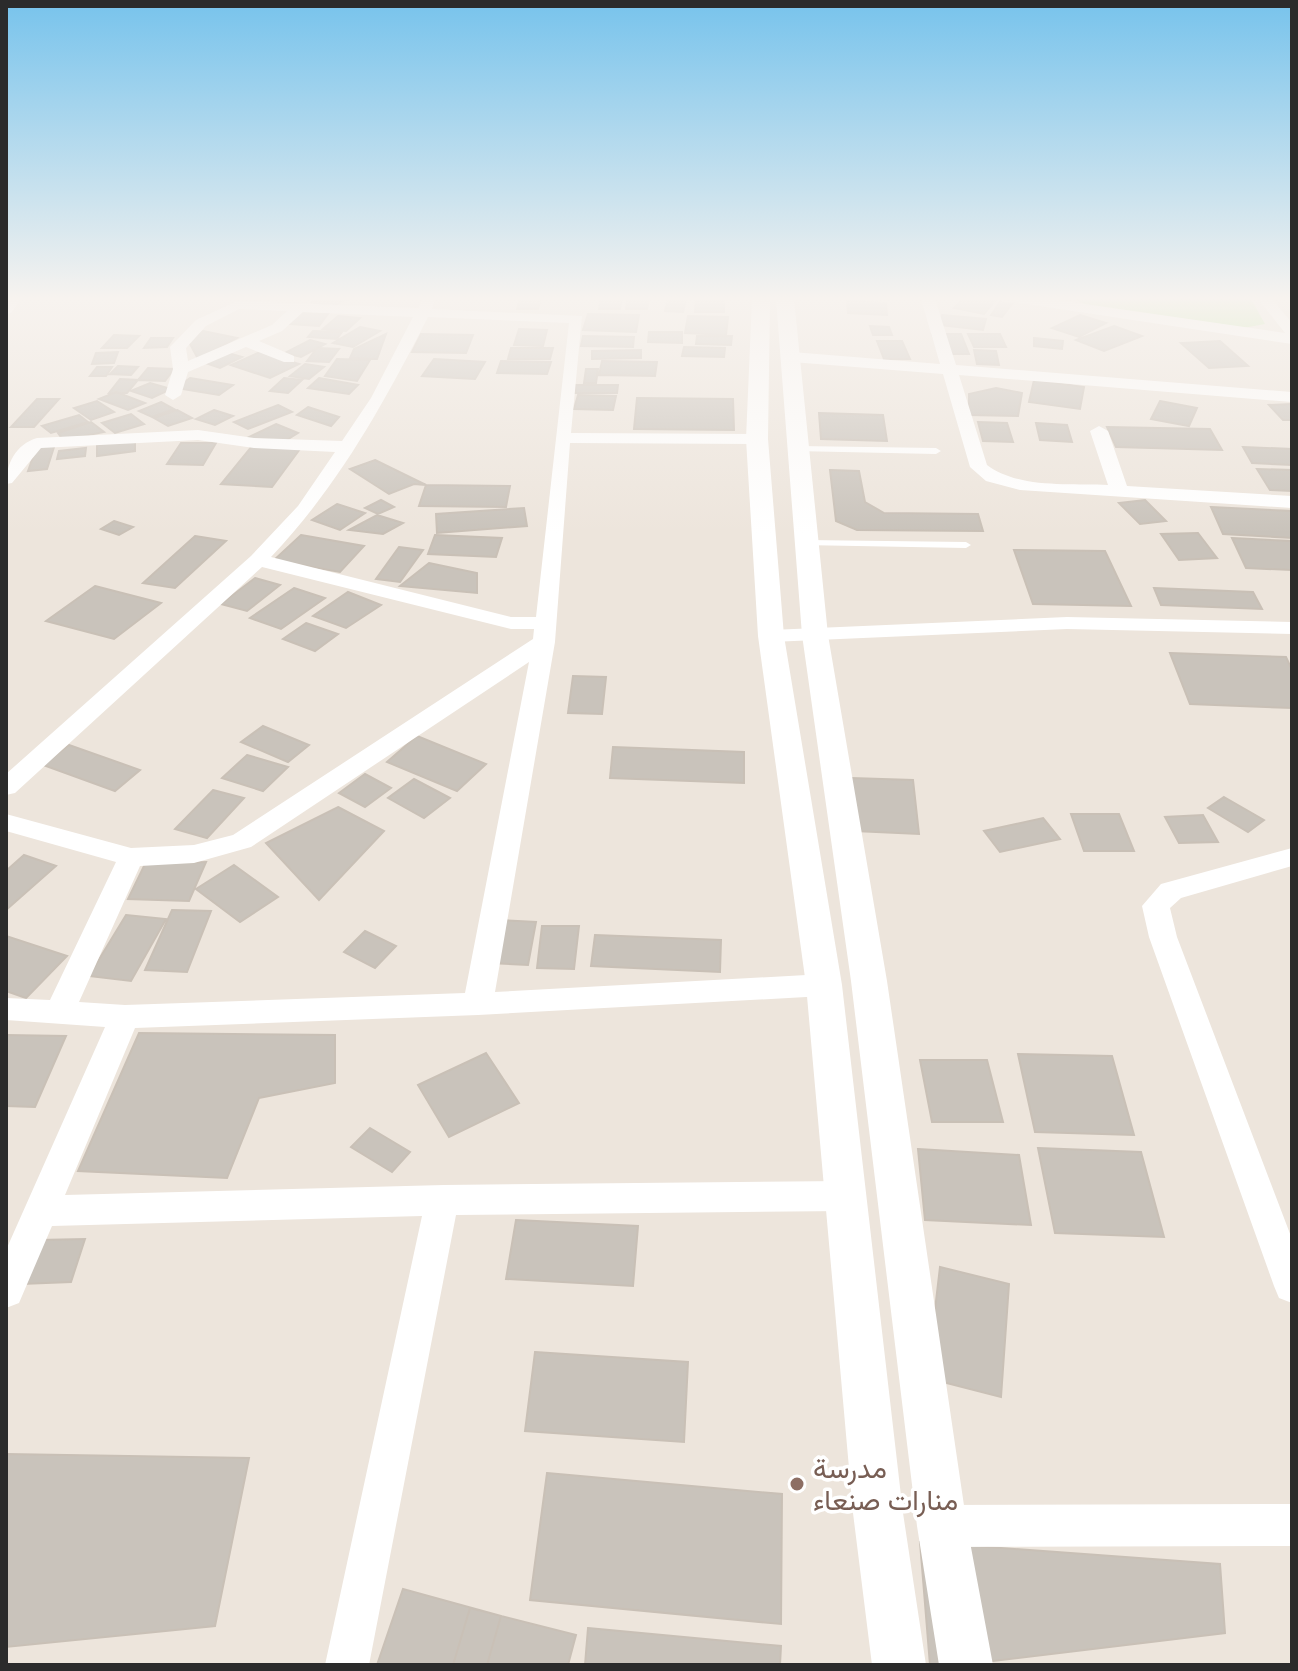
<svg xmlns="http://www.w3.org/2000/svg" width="1298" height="1671" font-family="'Space Grotesk',Vazirmatn,sans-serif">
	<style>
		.green { fill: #b8e597 }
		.building { fill: #c9c3bb; stroke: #c9c0b6; stroke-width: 2 }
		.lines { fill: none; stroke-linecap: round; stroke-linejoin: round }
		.service { fill: #fff; fill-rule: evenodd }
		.minor { fill: #fff; fill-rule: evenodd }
		.tertiary { fill: #fff; fill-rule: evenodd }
		.education-dot { fill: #8d6e63; stroke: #fff; stroke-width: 3 }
		.labels { text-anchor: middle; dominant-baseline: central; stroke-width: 7; stroke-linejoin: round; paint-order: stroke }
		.near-education-label { font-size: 28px; fill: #785e54; stroke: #fff; text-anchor: start }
	</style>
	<rect width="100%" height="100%" fill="#ede5dc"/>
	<path class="green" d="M1075 299H1251L1265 324 1243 328 1086 305Z"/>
	<path class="building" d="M318 299H347L334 306 312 302Z
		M520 299H541L538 309H517Z
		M601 299H622L620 309H599Z
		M627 299H649L647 309H626Z
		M668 299H686L683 312 665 311Z
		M696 299H724V312H695Z
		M963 299H984L995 301 984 314 954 308Z
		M847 301 886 303 887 315 848 313Z
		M1000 302 1012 304 1002 317 991 315Z
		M298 313 328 314 319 326 288 324Z
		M588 314 639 315 636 332 583 330Z
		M942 315 986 319 983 330 939 325Z
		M1080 315 1106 323 1079 337 1052 328Z
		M338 316 360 318 346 331 323 329Z
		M688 316 728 317 726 335 685 333Z
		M870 326 889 327 892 335H873Z
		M1114 326 1142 336 1104 351 1076 340Z
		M360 327 380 331 353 347 333 343Z
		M519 329 547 330 543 346 514 345Z
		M203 331 237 338 198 359 189 342Z
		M313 331 342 332 337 339 308 337Z
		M649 332H682V343L648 342Z
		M386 334 377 359 350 358 354 349Z
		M421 334 473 335 466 353 412 352Z
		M932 334H961L969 354H939Z
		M968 334H1000L1006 347H974Z
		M114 335 139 336 127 348H102Z
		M583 336 634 337 633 347 581 346Z
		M697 336H732L731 345 696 344Z
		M151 338H173L167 347 144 348Z
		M1034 338 1063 341 1062 349 1034 346Z
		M310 340 325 344 301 357 285 353Z
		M877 341H902L910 359H884Z
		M1220 341 1248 366 1209 368 1181 343Z
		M684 347 725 348 724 357 682 356Z
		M317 348 339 349 329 362 307 361Z
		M511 348H553L550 359H508Z
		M641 350V358L592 359V351Z
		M974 350 996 351 999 365 977 364Z
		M118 352 114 363 92 364 96 353Z
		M260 352 299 364 270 378 231 365Z
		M228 353 242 357 220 368 205 363Z
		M337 359 370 360 357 381 325 376Z
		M434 359 485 362 475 379 422 376Z
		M501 361 551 362 547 374 497 373Z
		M602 361 657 362 655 376 599 375Z
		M305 364 324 367 309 379 290 376Z
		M118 366 138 367 131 375 110 374Z
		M97 367H112L106 376H90Z
		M148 368 174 369 165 381 138 380Z
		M586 369H598L596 383H584Z
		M190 378 233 385 219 395 176 388Z
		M284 378 302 380 288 393 270 391Z
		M319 378 358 385 349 394 308 388Z
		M120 379 138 380 127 393H109Z
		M1034 380 1084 387 1080 409 1029 402Z
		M150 383 171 389 152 398 131 391Z
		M576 385H618L617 393H575Z
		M996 388 1022 393 1018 416 969 415V394Z
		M116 392 145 403 128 410 99 399Z
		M578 395 616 396 613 410 574 409Z
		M637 398 733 399 734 430 634 429Z
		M37 399H59L34 427H11Z
		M97 401 114 412 91 420 74 408Z
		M1160 401 1197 408 1189 426 1151 419Z
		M161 402 174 409 152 417 139 411Z
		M1292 404V420H1283L1269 405Z
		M278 405 292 412 248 429 234 422Z
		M308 407 339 417 331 426 297 415Z
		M177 410 192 418 168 426 154 418Z
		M214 410 233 416 215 425 196 419Z
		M819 413 883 415 887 441 821 439Z
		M131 414 144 424 115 433 102 423Z
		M79 415 88 422 51 433 42 426Z
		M91 422 104 432 63 440 58 433Z
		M978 422 1007 423 1013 442 983 441Z
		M1036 423 1067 425 1072 442 1040 440Z
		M276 424 298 433 285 441 247 438Z
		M1107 427 1210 429 1222 450 1116 447Z
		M135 440V451L97 456V445Z
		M181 443H216L203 465 167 464Z
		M55 444 47 469 28 471 37 446Z
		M252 446 300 449 272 487 221 484Z
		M1243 447 1292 449V465L1252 463Z
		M86 448 85 456 57 459 59 451Z
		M375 460 426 485 414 484 389 494 350 469Z
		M1257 469 1292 470V491L1270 490Z
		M830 470 859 471 865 502 884 513 978 514 983 531 857 530 836 521Z
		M426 485 510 486 506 507 419 506Z
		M381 500 394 507 378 514 365 508Z
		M1145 500 1166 521 1140 524 1119 503Z
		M337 504 365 513 340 530 312 520Z
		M1211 507 1292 511V538L1223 534Z
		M524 508 527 526 437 533 436 514Z
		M377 515 403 523 383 534 349 530Z
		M114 521 133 527 119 535 101 529Z
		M1198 533 1217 558 1179 560 1161 534Z
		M301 535 364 546 340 572 274 560Z
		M435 535 502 538 496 557 428 554Z
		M195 536 226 541 175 588 143 583Z
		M1232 538 1292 541V570L1246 568Z
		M399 547 423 550 400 582 376 579Z
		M1014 550 1105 551 1131 606 1033 604Z
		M429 563 477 573V593L400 586Z
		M255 578 280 585 247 611 221 604Z
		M95 586 161 603 114 639 46 621Z
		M294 588 325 598 281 629 250 618Z
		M1154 588 1253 592 1262 609 1161 605Z
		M348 592 381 605 346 628 313 616Z
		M306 623 338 634 315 651 283 639Z
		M1170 653 1286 657 1292 670V708L1190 704Z
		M573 676 606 677 602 714 568 713Z
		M263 726 309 745 288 762 241 742Z
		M417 736 486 764 457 791 387 762Z
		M69 745 140 770 115 791 43 765Z
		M613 747 744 752V783L610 778Z
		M247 755 288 767 263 791 222 778Z
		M365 774 391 788 365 807 339 793Z
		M851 778 913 780 919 834 855 831Z
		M414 779 450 798 424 818 388 798Z
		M213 790 244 798 207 838 175 829Z
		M1224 797 1264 820 1248 832 1208 808Z
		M338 807 384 831 319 900 266 843Z
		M1071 814H1119L1134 851H1084Z
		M1203 815 1218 842 1179 843 1165 817Z
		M1043 818 1060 839 1000 852 984 831Z
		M24 855 56 866 6 910V871Z
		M206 862 189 901 128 899 145 864Z
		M234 865 278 897 240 922 196 889Z
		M172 910 211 911 187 972 145 970Z
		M126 915 166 919 131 981 89 976Z
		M499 920 536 922 528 965 490 963Z
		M542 926H579L574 969 537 968Z
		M365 931 396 946 375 968 344 952Z
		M595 935 721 940 720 972 591 966Z
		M6 936 67 956 26 998 6 991Z
		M139 1033 335 1035V1083L259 1098 227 1178 78 1171Z
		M6 1035 66 1036 35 1107 6 1106Z
		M486 1053 519 1103 449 1137 418 1085Z
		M1018 1054 1112 1056 1134 1135 1035 1132Z
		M920 1060H987L1003 1122H932Z
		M370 1128 410 1152 392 1172 351 1147Z
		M1038 1148 1141 1152 1164 1237 1055 1233Z
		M918 1149 1019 1155 1031 1225 925 1220Z
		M516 1220 638 1226 633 1286 506 1279Z
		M85 1239 71 1282 22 1284 38 1240Z
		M940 1267 1009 1284 1001 1397 927 1378Z
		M535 1352 688 1362 684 1442 525 1431Z
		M6 1454 249 1458 215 1626 6 1647Z
		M547 1473 782 1494 781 1624 530 1600Z
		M920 1542 1220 1564 1225 1633 959 1665H930Z
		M403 1589 501 1616 487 1665H377Z
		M470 1608 576 1635 568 1665H453Z
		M588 1628 781 1646 780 1665H585Z"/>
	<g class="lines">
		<path class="service" d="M798 446 936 448 941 451 936 454 795 451 793 449Z
			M806 540 966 542 971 545 966 548 802 545 801 543Z"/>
		<path class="minor" d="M21 299 11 313 6 314 7 299Z
			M423 299H435L432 309 582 316 571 433 757 434 766 439 757 444 570 443 555 642 495 992 824 974 834 977 839 985 834 993 824 996 478 1015 135 1028 65 1195 444 1185 845 1181 857 1185 862 1196 857 1207 845 1211 456 1215 369 1665H325L422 1216 52 1226 19 1303 6 1308V1250L105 1027 6 1020V998L50 1000 116 862 6 831V814L131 848 194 845 233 835 533 639 534 629H511L262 567 15 793 6 795V774L251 556 298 506 335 452 254 448 198 440 41 448 12 483 6 484C6 464 16 444 37 438L198 430 254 438 342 441 371 398 413 317 303 312 282 331 259 341 294 356V362H284L246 347 188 372 181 395 173 400 165 395 173 369 170 347 196 320 237 301 418 308ZM239 309 287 311 272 325 188 361 186 348 206 326ZM428 317 569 323 536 617H511L271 557C339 485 383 405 428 317ZM529 662 465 993 125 1005 79 1002 140 866 194 863 251 847Z
			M921 299H935L956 365 1292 392V402L959 375 987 465C1019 489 1070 483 1108 485L1090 431 1099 426 1108 431 1127 486 1292 496V508L1020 490 986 481 970 467 943 374 792 362 784 357 792 352 940 364Z
			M1013 299H1050L1285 333 1258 299H1272L1292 323V344L1020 303Z
			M1067 617 1292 622V634L1067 629 771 642 760 636 771 630Z
			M1292 848V866L1181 898 1170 908 1177 937 1292 1239V1303L1279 1298 1274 1286 1149 937 1142 906 1161 884Z
			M1292 1504V1546L942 1547 927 1541 921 1526 927 1511 942 1505Z"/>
		<path class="tertiary" d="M752 299H770L768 439 784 636 842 985 903 1513 926 1665H872L853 1513 806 985 758 636 746 439Z
			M776 299H794L828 635 887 981 967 1526 993 1665H939L917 1526 851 981 802 635Z"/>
	</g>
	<linearGradient id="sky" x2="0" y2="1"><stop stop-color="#77c3ec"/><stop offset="0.56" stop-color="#f7f3ef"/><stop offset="1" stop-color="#f7f3ef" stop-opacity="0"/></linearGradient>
	<rect width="1298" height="533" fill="url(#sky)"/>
	<circle class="education-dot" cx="797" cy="1484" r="8"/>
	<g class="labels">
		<g class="near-education-label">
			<text x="813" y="1468">مدرسة<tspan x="813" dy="32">منارات صنعاء</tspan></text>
		</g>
	</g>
	<rect width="1298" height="1671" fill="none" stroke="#2b2b2b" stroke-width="16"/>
</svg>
